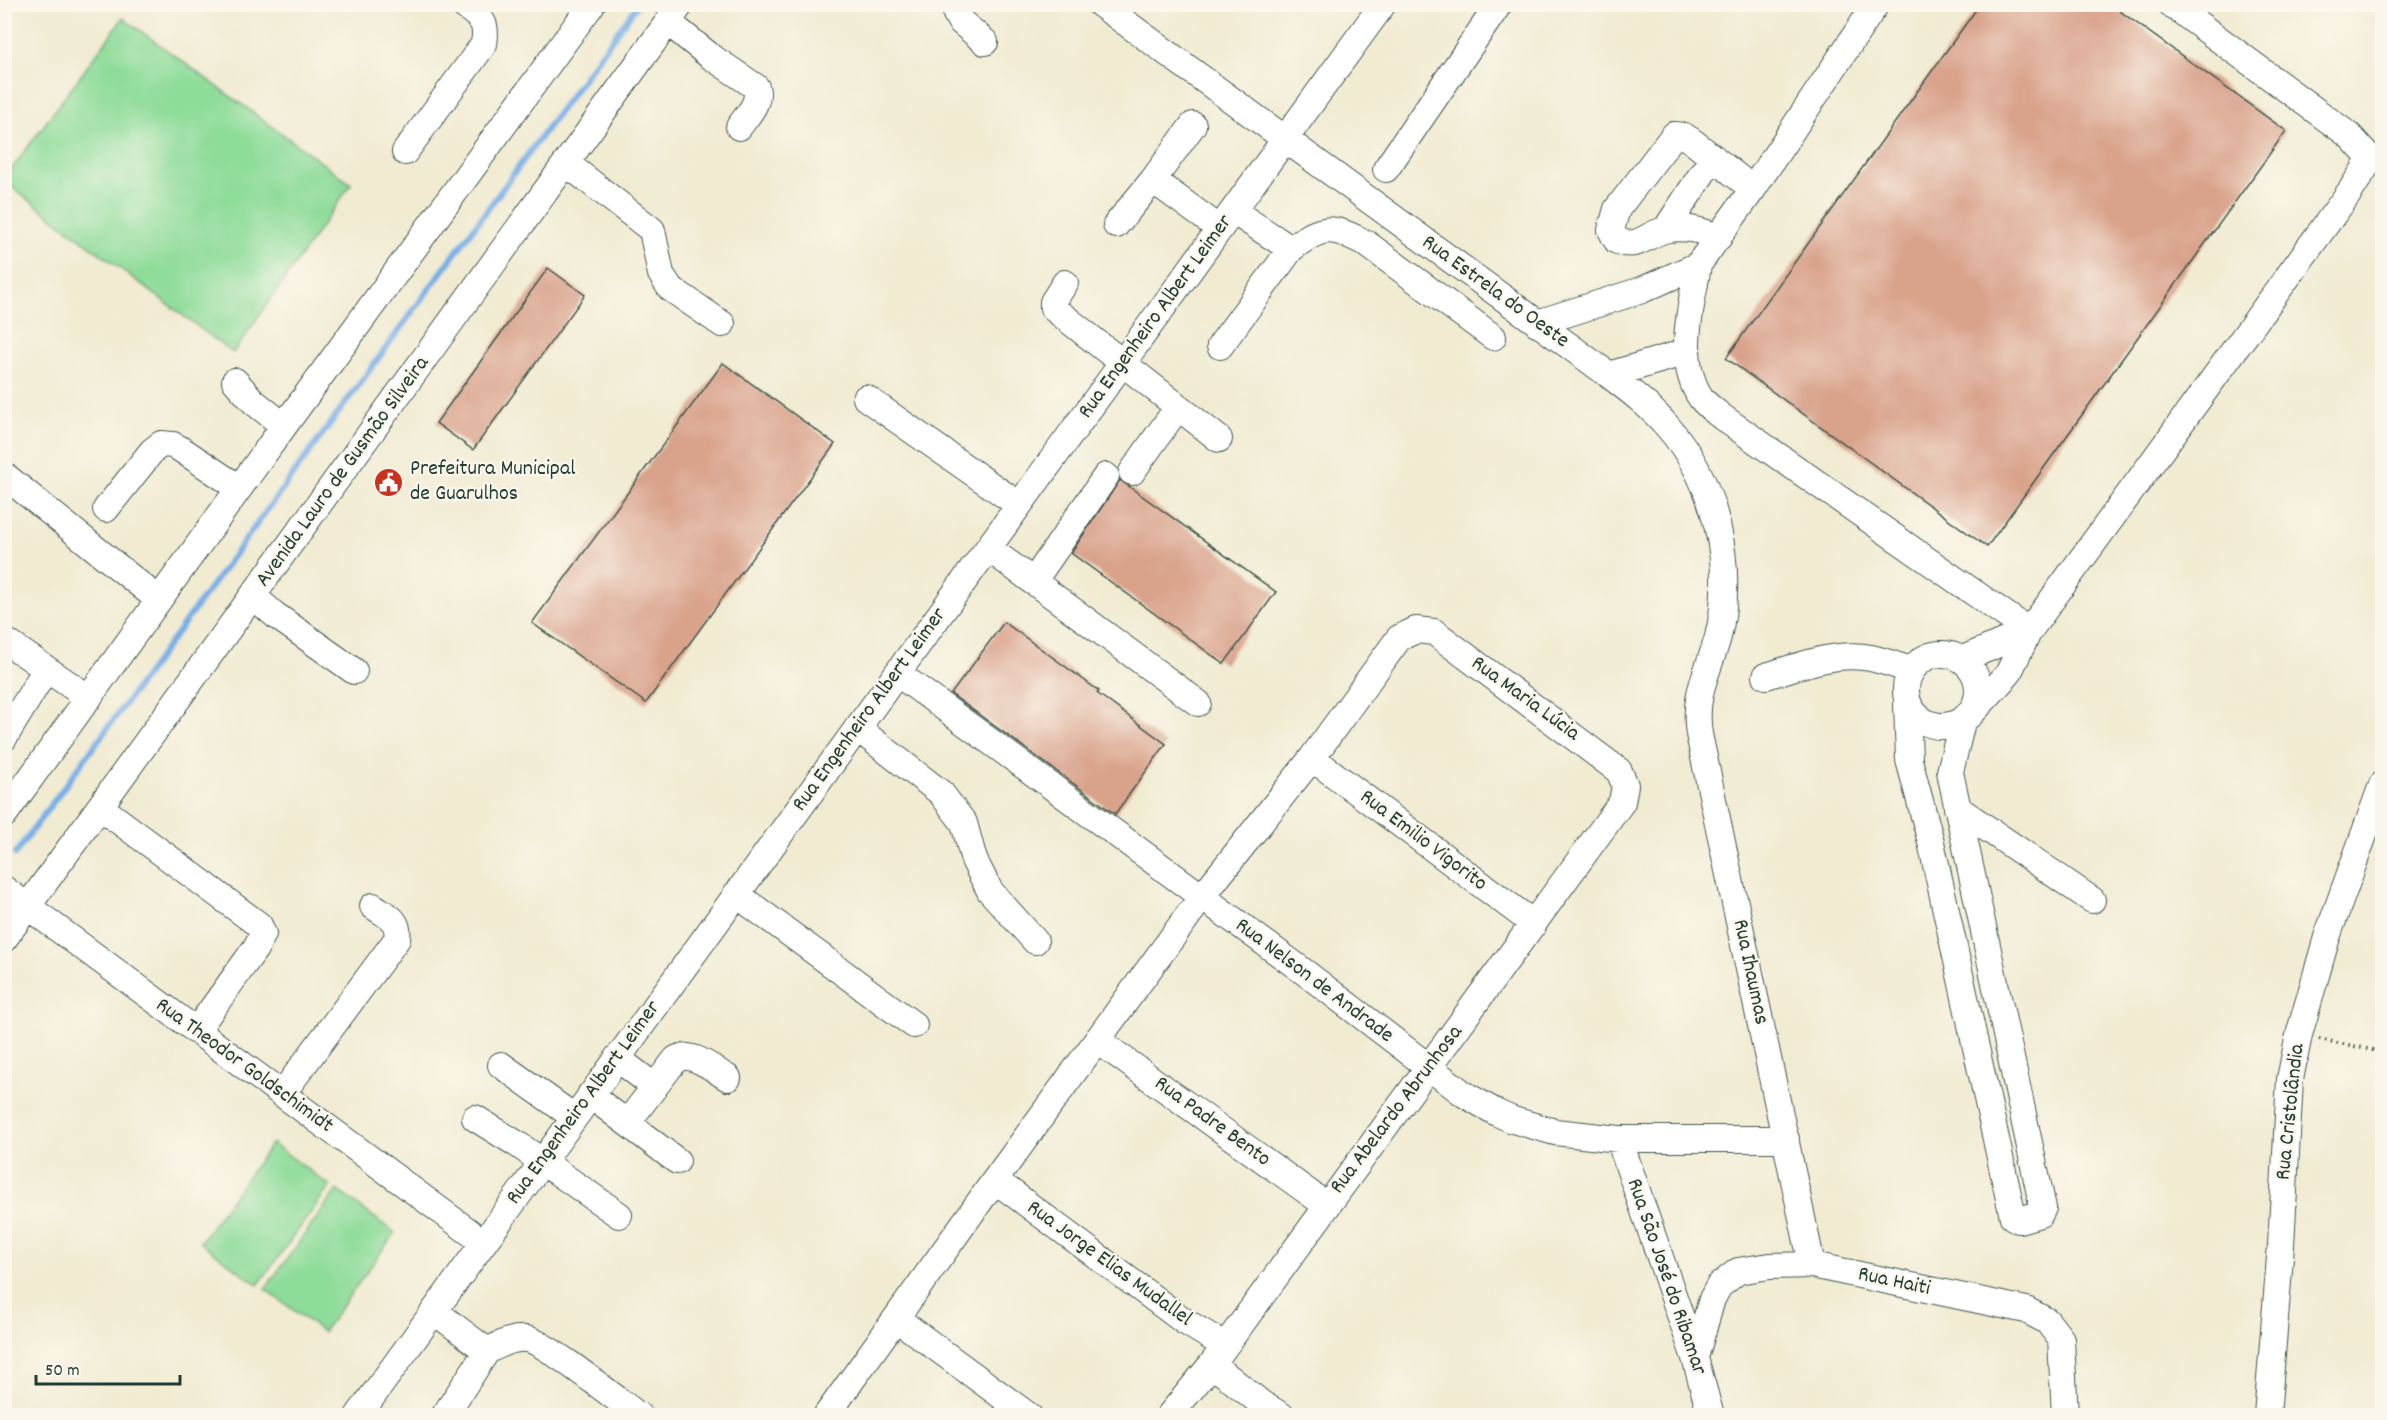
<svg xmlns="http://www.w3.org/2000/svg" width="2387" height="1420" font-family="Dekko,sans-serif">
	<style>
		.green { fill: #8edc9a; stroke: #568c67; stroke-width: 1.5 }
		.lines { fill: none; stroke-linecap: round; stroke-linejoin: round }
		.stream { stroke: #76aee6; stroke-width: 6 }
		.building { fill: #d9a28b }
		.minor-casing { stroke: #3e574c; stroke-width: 28 }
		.path { stroke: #3e574c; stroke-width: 4; stroke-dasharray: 1.5 4.5; stroke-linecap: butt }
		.minor { stroke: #fff; stroke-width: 26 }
		.labels { text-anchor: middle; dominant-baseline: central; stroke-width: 4.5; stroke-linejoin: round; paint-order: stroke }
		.street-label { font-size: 22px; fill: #1f3d34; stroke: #fbf7ec }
		.poi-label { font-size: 22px; fill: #1f3d34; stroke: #fbf7ec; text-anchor: start }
	</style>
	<rect width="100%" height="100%" fill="#fbf7ec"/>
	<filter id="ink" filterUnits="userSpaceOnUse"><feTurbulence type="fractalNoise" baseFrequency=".0167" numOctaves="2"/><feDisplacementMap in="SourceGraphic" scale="12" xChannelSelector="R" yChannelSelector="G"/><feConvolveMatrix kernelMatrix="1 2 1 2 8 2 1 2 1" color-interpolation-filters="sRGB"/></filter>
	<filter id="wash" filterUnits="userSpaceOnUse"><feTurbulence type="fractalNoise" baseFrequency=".008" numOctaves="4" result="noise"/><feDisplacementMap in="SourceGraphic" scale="24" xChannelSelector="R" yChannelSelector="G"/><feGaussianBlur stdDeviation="1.35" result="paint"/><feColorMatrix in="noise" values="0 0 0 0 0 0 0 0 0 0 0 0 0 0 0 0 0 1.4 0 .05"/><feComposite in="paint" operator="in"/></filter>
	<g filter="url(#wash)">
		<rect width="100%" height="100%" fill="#f1ebd2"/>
		<path class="green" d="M123 18 351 184 233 353 5 182V178Z
			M272 1143 330 1186 258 1285 200 1242Z
			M337 1190 395 1233 323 1332 265 1289Z"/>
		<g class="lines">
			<path class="stream" d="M15 854 638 4"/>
		</g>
		<g id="blocks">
			<path class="building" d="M1980 4H2110L2286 131 1987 547 1726 358Z
				M548 268 585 295 473 450 436 423Z
				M723 363 835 444 646 703 532 623Z
				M1120 480 1276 592 1224 664 1071 553Z
				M1004 622 1099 691 1097 693 1166 744 1115 814 951 694Z"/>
		</g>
	</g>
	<g filter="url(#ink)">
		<use href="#blocks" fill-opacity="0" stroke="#3e574c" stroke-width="1.5"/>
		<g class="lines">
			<defs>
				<path id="minor" d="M959 4 956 14 960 21 985 42
					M1100 4 1609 375C1630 391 1650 406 1667 426 1716 481 1735 566 1718 637 1708 673 1693 694 1699 734L1812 1265
					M668 22 710 56 756 87C761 103 747 115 739 127
					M405 152 484 44C488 20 480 18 462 4
					M566 163 652 230 661 274 670 288 722 324
					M1386 169 1499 4
					M1153 180 1193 125
					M1233 211 1291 249C1322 225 1332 225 1367 244L1493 337
					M1116 225 1153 180 1220 229
					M1666 229 1713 157
					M1719 237C1702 231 1687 226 1669 229 1647 232 1641 250 1617 241L1611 230 1617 209 1674 135 1684 136 1692 141 1753 189
					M1698 265C1692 307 1675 359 1701 398 1706 405 1715 411 1722 417L2029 631
					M1065 283 1053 302V308L1219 439
					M1537 323 1642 290 1698 265 1753 189 1876 4
					M1220 346 1291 249
					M1609 375 1686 352
					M235 381 254 402 284 426
					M866 398 1019 505
					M1132 472 1178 407
					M4 475 159 600
					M106 509 152 451 161 444 173 445 182 450 239 488
					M988 548 1198 703
					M1033 582 1106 476
					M253 596 275 615 354 671
					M4 640 89 698
					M1906 690a36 36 0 1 1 72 0a36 36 0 1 1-72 0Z
					M1963 659 2029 631
					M897 673 1303 971 1464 1094 1497 1113 1513 1120 1555 1132 1619 1139H1786
					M1766 676C1799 666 1836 651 1871 658 1884 661 1898 666 1911 670
					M1907 703 1909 760 1931 842 2013 1217 2019 1220 2040 1214 2043 1208 1950 772 1962 722
					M1970 715 2008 674 2029 631 2349 193 2371 159 2350 136 2171 4
					M857 728 941 793 964 823 974 860 990 891 1035 941
					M4 738 46 669
					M1312 758 1534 924
					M100 807 259 925 263 934 255 949 196 1031
					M1957 808 2092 900
					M4 815 284 426 592 4
					M4 889 483 1242
					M736 894 914 1025
					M4 939 681 4
					M1097 1040 1326 1205
					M617 1058 655 1087
					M501 1065 574 1117
					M282 1094 397 939C400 919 387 916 373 906
					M590 1095 677 1161
					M475 1118 517 1144 619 1215
					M627 1123 676 1059C692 1050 714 1070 728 1078
					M1619 1139 1695 1358 1711 1416
					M995 1180 1184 1321 1224 1345
					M434 1311 487 1351C499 1345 513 1337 527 1339 545 1342 619 1401 639 1416
					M897 1319 1029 1416
					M1695 1358 1712 1299 1719 1286 1738 1271 1770 1266 1812 1265 2026 1310 2047 1321 2061 1339 2065 1416
					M1212 1364 1262 1404 1282 1416
					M358 1416 1383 4
					M444 1416 487 1351
					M826 1416 995 1180 1201 898 1312 758 1399 638 1416 630 1434 632 1619 771 1625 785 1622 802 1212 1364 1169 1416
					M2267 1416 2281 1245 2290 1079 2299 1035 2327 937 2382 785"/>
			</defs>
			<use href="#minor" class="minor-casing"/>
			<path class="path" d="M2319 1039 2382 1052"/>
			<use href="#minor" class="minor"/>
		</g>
	</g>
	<defs>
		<symbol id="civic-disc" viewBox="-11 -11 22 22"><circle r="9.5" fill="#c8321e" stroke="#fbf7ec"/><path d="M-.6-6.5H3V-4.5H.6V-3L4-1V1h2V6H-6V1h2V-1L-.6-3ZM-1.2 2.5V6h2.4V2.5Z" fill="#fff"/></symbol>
	</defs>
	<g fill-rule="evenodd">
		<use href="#civic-disc" x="372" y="466" width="33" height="33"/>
	</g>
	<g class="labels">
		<g class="street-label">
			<text transform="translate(1495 292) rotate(36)">Rua Estrela do Oeste</text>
			<text transform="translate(1156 317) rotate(-54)">Rua Engenheiro Albert Leimer</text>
			<text transform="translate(343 472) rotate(-54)">Avenida Lauro de Gusmão Silveira</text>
			<text transform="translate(1525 699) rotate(36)">Rua Maria Lúcia</text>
			<text transform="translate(870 710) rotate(-54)">Rua Engenheiro Albert Leimer</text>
			<text transform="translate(1423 841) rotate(37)">Rua Emilio Vigorito</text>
			<text transform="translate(1750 972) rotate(78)">Rua Ihaumas</text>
			<text transform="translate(1314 981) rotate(37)">Rua Nelson de Andrade</text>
			<text transform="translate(244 1066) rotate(36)">Rua Theodor Goldschimidt</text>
			<text transform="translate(584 1103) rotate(-54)">Rua Engenheiro Albert Leimer</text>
			<text transform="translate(1397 1110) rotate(-53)">Rua Abelardo Abrunhosa</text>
			<text transform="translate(2291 1112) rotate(-84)">Rua Cristolândia</text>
			<text transform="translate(1212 1122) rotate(36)">Rua Padre Bento</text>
			<text transform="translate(1109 1264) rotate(36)">Rua Jorge Elias Mudallel</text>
			<text transform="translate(1666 1277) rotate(71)">Rua São José do Ribamar</text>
			<text transform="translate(1894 1282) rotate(12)">Rua Haiti</text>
		</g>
		<g class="poi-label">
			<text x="410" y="469">Prefeitura Municipal<tspan x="410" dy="25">de Guarulhos</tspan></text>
		</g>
	</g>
	<rect width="2387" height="1420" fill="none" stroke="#fbf7ec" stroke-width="24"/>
	<path d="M36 1375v9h144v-9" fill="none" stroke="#1f3d34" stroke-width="3"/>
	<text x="45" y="1375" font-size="18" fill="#1f3d34" stroke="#fbf7ec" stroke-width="4.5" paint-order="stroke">50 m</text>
</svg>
